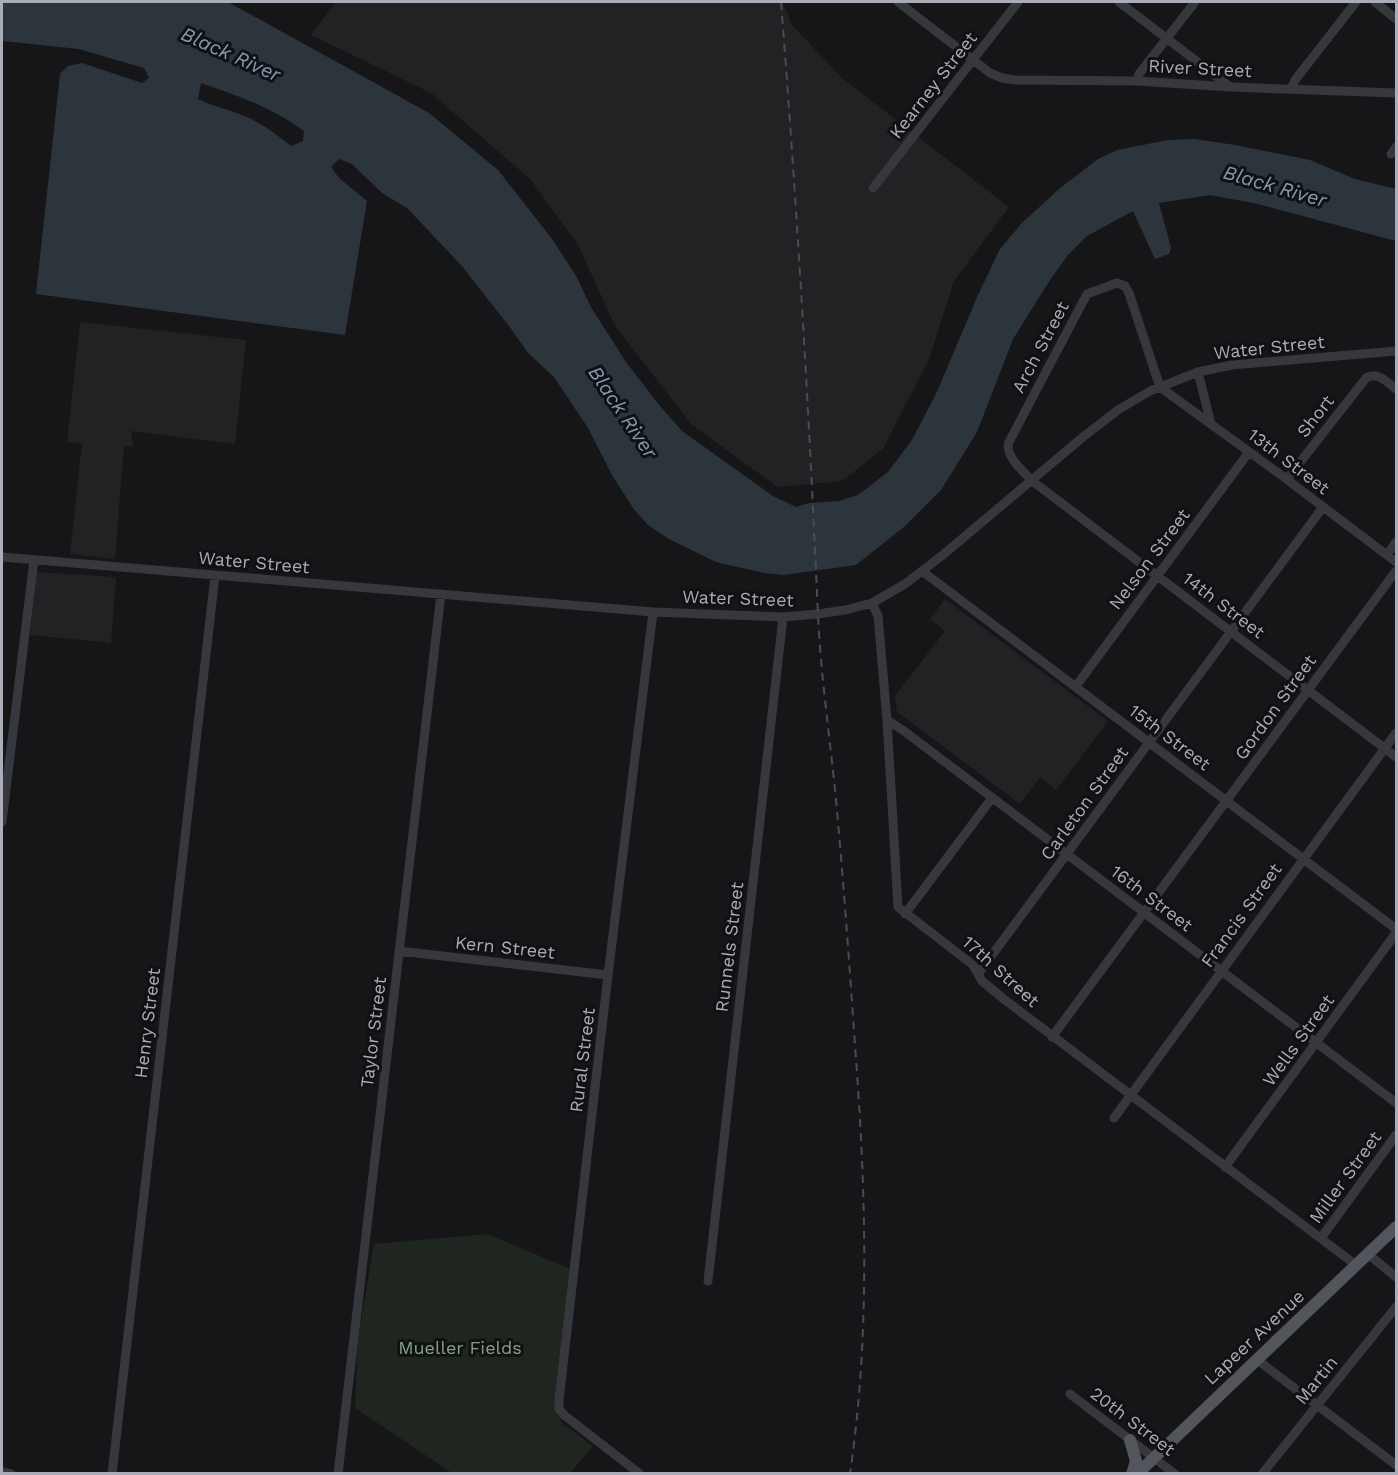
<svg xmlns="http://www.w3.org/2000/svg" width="1398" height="1475" font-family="'Work Sans',sans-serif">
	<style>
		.built { fill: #222225 }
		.green { fill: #1e261f }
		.water { fill: #2c353c; fill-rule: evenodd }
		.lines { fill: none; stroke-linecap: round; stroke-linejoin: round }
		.minor { stroke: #37383d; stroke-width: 9 }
		.major { stroke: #53555c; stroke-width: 12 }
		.rail { stroke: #4a4c52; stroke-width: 2; stroke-dasharray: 8 6; stroke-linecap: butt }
		.labels { text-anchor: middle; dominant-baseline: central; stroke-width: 6; stroke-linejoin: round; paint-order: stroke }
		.street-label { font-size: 18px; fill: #a8adb8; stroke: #111113 }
		.park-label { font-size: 18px; fill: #7fa381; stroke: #111113 }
		.water-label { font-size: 20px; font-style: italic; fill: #7f9bb3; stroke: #111113 }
	</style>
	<rect width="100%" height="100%" fill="#161618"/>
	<path class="built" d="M336 2H783L792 25 843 79 1009 207 954 281 929 359 883 449 842 481 778 487 692 425 615 326 578 245 530 179 431 93 311 35Z
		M80 322 246 340 235 444 131 431 133 446H124L115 559 70 554 82 443 67 442Z
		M37 572 116 577 111 643 30 635Z
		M945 599 1108 721 1056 790 1040 777 1020 804 897 712 895 696 945 631 930 619Z"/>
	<path class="green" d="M487 1234 571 1269 556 1412 563 1424 593 1446 570 1473H452L355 1408 358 1338 374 1244Z"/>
	<path class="water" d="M2 2H228L429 113 498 170 552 239 575 274 592 309 626 362 660 406 682 431 773 496 796 507 809 503 839 501 858 495 888 472 912 440 936 394 978 295 1000 249 1022 223 1059 189 1098 159 1117 150 1168 140 1195 139 1235 145 1310 160 1355 179 1396 189V241L1258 204 1210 195 1159 203 1171 248 1169 254 1155 259 1133 211 1087 236 1068 255 1050 280 1013 339 977 432 941 490 905 526 856 565 783 575 764 573 716 562 669 539 648 525 633 508 612 475 588 428 554 377 528 353 509 326 461 265 407 208 382 193 352 164 339 159 331 167 339 178 367 201 345 335 36 294 60 74 68 66 82 63 142 83 149 78 144 68 79 49 2 41ZM201 83C237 95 273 108 304 131L303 141 291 146C277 135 263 124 247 117 231 110 214 107 198 99Z"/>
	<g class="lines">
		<path class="minor" d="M898 2 990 73 1002 78 1016 80 1137 81 1231 87 1396 93
			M1119 2 1229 86
			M1375 2 1396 19
			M1137 81 1139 74 1195 2
			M1291 89 1295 80 1356 2
			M1391 154 1396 147
			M873 188 1018 2
			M1198 372 1211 424
			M1287 479 1366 378C1377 371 1387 382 1396 389
			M1387 555 1396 542
			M2 557 653 612 783 617 818 614 845 610 872 603 905 584 944 554 1083 437 1118 410 1150 391 1198 372 1232 365 1396 351
			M1396 562 1281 475 1160 387 1129 293 1125 286 1117 283 1087 294 1009 442C1004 455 1023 471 1031 480L1396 757
			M922 571 1396 929
			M872 603 878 616 887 720 898 907 973 965 982 981 1005 1000 1356 1265
			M1076 686 1249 452
			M887 720 904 731 1396 1103
			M2 822 34 560
			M905 914 992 798
			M399 951 608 975
			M978 974 1323 507
			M1052 1037 1396 571
			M1114 1118 1396 733
			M1225 1167 1396 933
			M1321 1238 1396 1135
			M1368 1254 1396 1277
			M708 1281 783 617
			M1256 1359 1396 1465
			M1070 1394 1175 1474
			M2 1472 11 1474
			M112 1474 215 576
			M338 1474 441 594
			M640 1474 564 1415 559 1409V1400L608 975 653 612
			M1262 1474 1396 1307"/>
		<path class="major" d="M1130 1440 1136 1461 1132 1474
			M1137 1474 1396 1227"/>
		<path class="rail" d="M781 2C797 206 809 411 818 616 821 677 830 739 836 800 844 887 850 973 856 1059 866 1197 870 1336 850 1474"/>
	</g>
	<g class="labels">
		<g class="street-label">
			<text transform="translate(1200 68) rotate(3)">River Street</text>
			<text transform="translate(933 85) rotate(-52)">Kearney Street</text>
			<text transform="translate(1040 347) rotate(-62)">Arch Street</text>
			<text transform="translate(1269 347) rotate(-6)">Water Street</text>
			<text transform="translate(1315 416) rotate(-52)">Short</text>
			<text transform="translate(1289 461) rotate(37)">13th Street</text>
			<text transform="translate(1149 559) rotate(-53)">Nelson Street</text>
			<text transform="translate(254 562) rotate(5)">Water Street</text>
			<text transform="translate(738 598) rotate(2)">Water Street</text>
			<text transform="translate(1224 605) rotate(37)">14th Street</text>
			<text transform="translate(1275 707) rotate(-54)">Gordon Street</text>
			<text transform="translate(1170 737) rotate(37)">15th Street</text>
			<text transform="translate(1084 803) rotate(-54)">Carleton Street</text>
			<text transform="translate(1152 898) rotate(37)">16th Street</text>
			<text transform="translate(1241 915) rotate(-54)">Francis Street</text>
			<text transform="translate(505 947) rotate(6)">Kern Street</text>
			<text transform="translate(729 947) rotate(-83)">Runnels Street</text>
			<text transform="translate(1001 971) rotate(42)">17th Street</text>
			<text transform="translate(147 1023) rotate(-83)">Henry Street</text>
			<text transform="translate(373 1032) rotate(-83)">Taylor Street</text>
			<text transform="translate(1298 1040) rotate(-54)">Wells Street</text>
			<text transform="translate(582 1060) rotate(-83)">Rural Street</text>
			<text transform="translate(1345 1177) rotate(-54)">Miller Street</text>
			<text transform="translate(1254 1337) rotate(-43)">Lapeer Avenue</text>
			<text transform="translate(1316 1380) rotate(-51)">Martin</text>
			<text transform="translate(1133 1421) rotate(37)">20th Street</text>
		</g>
		<g class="park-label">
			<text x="460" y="1347">Mueller Fields</text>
		</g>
		<g class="water-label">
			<text transform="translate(231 54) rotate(24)">Black River</text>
			<text transform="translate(1275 186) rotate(16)">Black River</text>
			<text transform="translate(623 412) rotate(56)">Black River</text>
		</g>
	</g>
	<rect width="1398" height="1475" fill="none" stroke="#a8adb8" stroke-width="6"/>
</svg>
